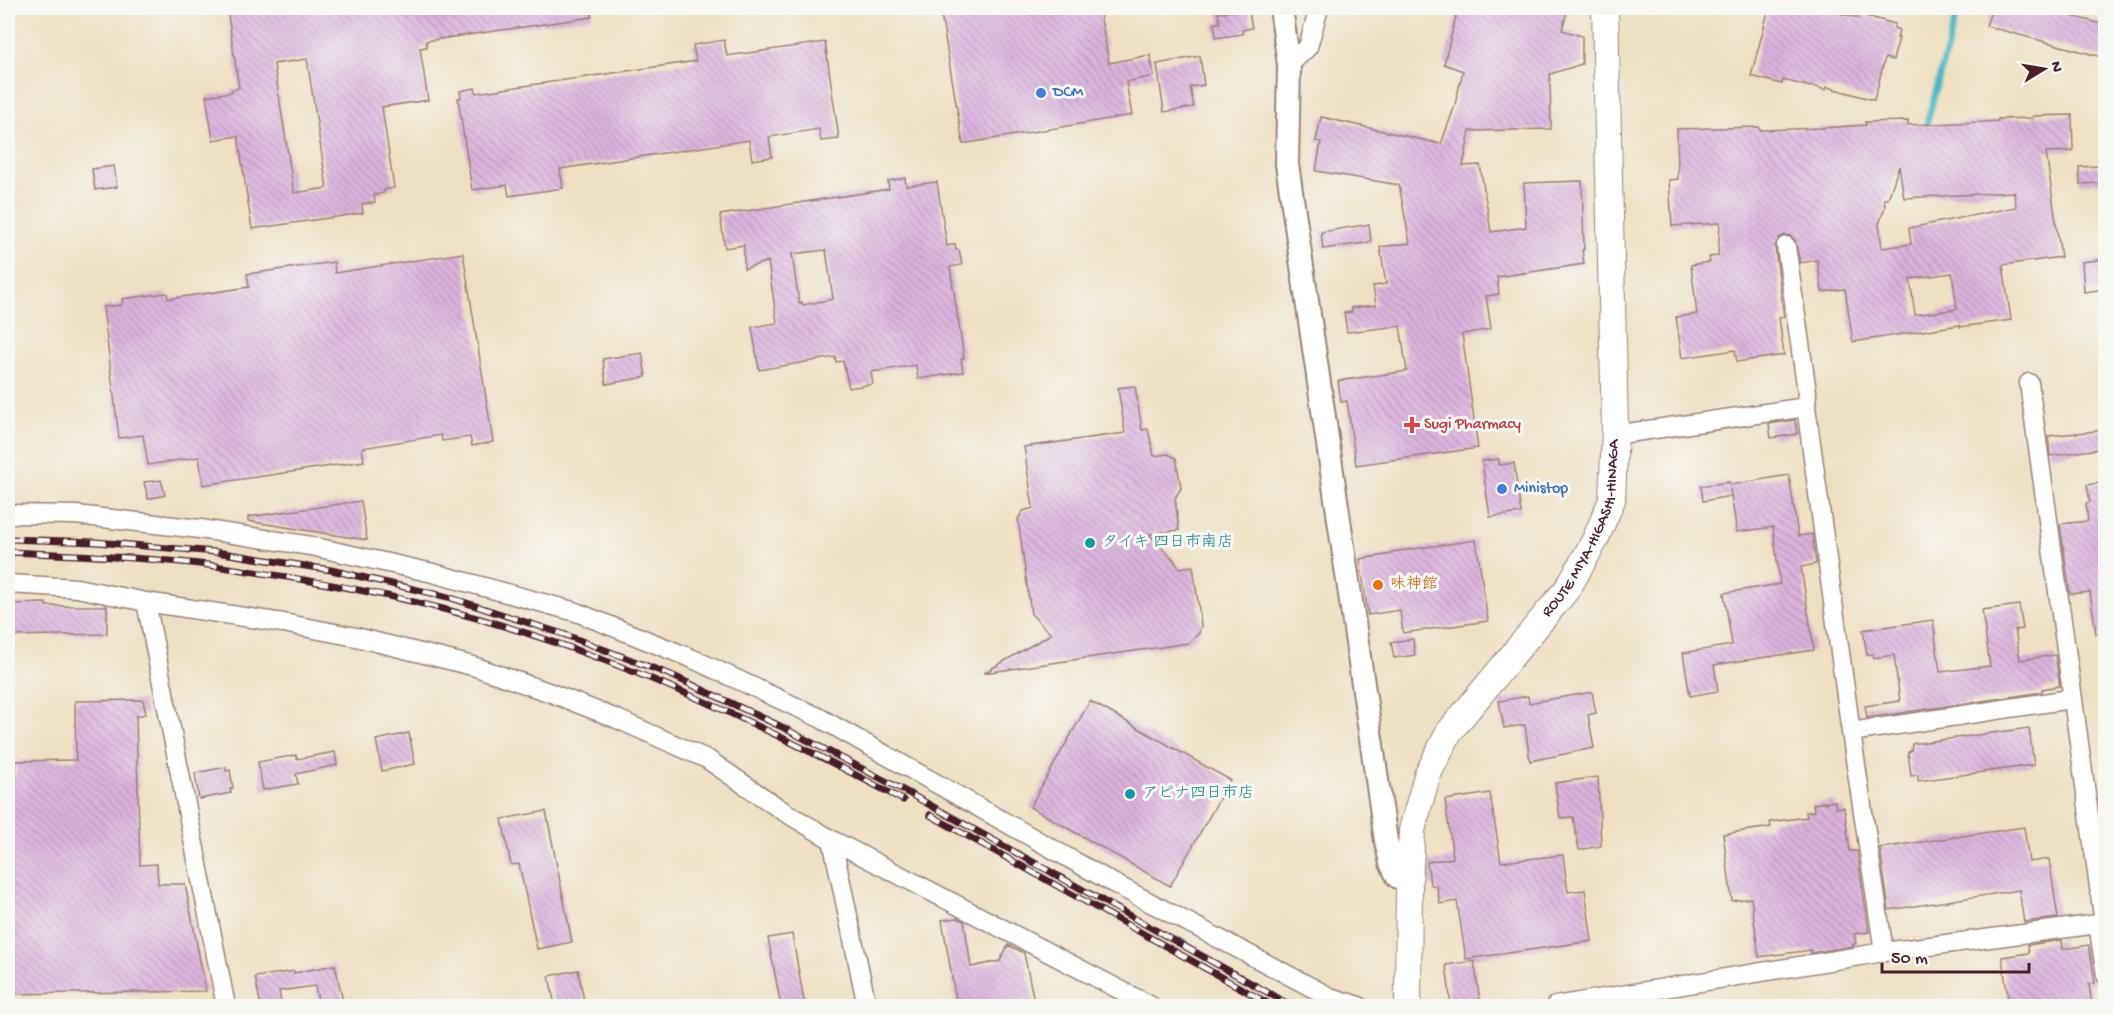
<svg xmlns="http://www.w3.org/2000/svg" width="2113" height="1014" font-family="'Gochi Hand','Klee One',sans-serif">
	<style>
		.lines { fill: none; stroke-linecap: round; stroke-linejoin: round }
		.stream { stroke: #49b5c6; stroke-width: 6 }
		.building { fill: url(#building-back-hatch); fill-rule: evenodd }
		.minor-casing { stroke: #9c8076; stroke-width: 21 }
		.tertiary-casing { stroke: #9c8076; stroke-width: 26 }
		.secondary-casing { stroke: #9c8076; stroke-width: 28 }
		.minor { stroke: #fff; stroke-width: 18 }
		.tertiary { stroke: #fff; stroke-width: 22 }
		.secondary { stroke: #fff; stroke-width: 26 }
		.rail-casing { stroke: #4a1f2b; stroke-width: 7 }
		.rail { stroke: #f6f6f2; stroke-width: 4.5; stroke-dasharray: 14; stroke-linecap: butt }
		.shop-dot { fill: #3f7fe0; stroke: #f6f6f2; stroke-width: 2 }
		.health-dot { fill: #e0444e; stroke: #f6f6f2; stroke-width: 2 }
		.culture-dot { fill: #0f9aa8; stroke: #f6f6f2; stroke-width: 2 }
		.food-dot { fill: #e8710a; stroke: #f6f6f2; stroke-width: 2 }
		.labels { text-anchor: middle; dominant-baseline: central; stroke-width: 6; stroke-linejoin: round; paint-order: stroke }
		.shop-label { font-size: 16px; fill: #366cbe; stroke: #f6f6f2; text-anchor: start }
		.health-label { font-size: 16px; fill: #be3a42; stroke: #f6f6f2; text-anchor: start }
		.street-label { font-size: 16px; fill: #4a1f2b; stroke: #f6f6f2 }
		.culture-label { font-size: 16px; fill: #0d838f; stroke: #f6f6f2; text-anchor: start }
		.food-label { font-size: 16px; fill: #c56008; stroke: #f6f6f2; text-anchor: start }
	</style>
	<defs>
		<pattern id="building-back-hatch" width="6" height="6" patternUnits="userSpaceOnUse" patternTransform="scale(1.5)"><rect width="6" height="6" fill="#dcb3de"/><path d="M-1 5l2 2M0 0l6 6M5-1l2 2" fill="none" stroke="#b491b4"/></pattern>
	</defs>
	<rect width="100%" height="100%" fill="#f6f6f2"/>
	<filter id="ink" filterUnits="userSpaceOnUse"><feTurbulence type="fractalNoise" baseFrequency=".0167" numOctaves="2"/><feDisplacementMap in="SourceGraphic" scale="12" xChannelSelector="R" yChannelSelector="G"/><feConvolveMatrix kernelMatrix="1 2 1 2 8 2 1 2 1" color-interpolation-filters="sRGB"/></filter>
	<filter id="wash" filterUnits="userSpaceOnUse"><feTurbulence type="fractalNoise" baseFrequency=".008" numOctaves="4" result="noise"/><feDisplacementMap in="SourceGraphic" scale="24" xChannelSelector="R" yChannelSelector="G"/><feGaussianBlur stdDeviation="1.35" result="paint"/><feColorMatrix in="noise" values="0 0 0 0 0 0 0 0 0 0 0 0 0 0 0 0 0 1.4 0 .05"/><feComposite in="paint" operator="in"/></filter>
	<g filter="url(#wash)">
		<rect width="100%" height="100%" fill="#eee0c2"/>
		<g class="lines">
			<path class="stream" d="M1925 130 1958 8"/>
		</g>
		<g id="blocks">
			<path class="building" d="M227 8H591L592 17 426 41 427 47 420 48 428 100 382 107 394 188 384 190V193L374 195 375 202 362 204 363 213 252 229 238 136 213 140 206 96 232 92 231 90 239 88ZM307 59 327 188 294 193 274 64Z
				M940 8H1099L1109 63 1150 55 1154 76 1126 82 1132 115 963 144Z
				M1248 8 1252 28 1242 30 1243 34 1216 38 1214 23H1220L1218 13Z
				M1458 8H1568L1562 30 1582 36V64L1550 74 1551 129 1470 131 1463 166 1480 165 1491 232 1526 227 1524 183 1582 181 1584 250H1582L1584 264 1497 277 1499 294 1486 296 1491 329 1462 334 1478 448 1356 465 1347 401 1341 402 1338 381 1407 371 1400 326 1347 332 1344 313 1352 312 1351 308 1376 305 1373 286 1386 284 1380 247 1410 243 1399 185 1316 171 1321 142 1316 141 1321 117 1441 144 1454 108 1463 71 1444 64Z
				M1769 8H1820L1858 18 1859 14 1895 24 1894 28 1899 30 1897 38H1899L1893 60 1885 58 1874 100 1827 87 1826 90 1812 86 1811 87 1783 80 1782 84 1751 76Z
				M1992 8H2042L2106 25V58L1986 26Z
				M724 40 727 56 825 42 839 139 821 141 819 129 769 137 772 157 752 160 749 140 560 169 563 188 509 196 507 185 472 190 458 98H461L460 91 475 88 476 93 696 61 693 45Z
				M1200 56 1204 85 1190 87 1194 107 1164 112 1157 64Z
				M2072 115 2073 151 2046 152 2061 257 2003 265 2011 320 1960 327V325L1853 342 1845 289 1822 292 1817 260 1800 263 1795 240 1791 236 1785 235 1779 238 1775 247 1784 317 1779 318 1784 355 1737 362 1735 350 1682 358 1676 317 1697 314 1691 265 1710 262 1709 257 1718 256 1720 223 1672 226 1669 180 1678 179 1677 129 1759 127 1760 130 1821 128 1866 125 1865 122 1908 121V125L1983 122 1998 121V119L2033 118V116ZM1899 166 1904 198 2014 192 2016 207 1909 228 1911 244 1882 248 1879 224 1885 207 1884 199H1888ZM1952 273 1957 309 1915 315 1910 279Z
				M114 166 117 187 95 190 92 169Z
				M2100 166V183L2080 184 2079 167Z
				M905 178 906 186 937 182 947 246 955 244 956 250H959L962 265 950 267 964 358 961 359 963 372 918 379 916 365 871 372 873 384 849 388 843 361 836 362 835 357 759 370 752 327 777 323 768 261 744 269V245L725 248 720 215 889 189 888 181ZM826 250 833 299 803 305 802 302 799 303 792 254Z
				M1369 224 1371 242 1323 249 1321 232Z
				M463 253 493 442 472 446 470 437 442 441 441 435 362 448 364 461 203 485 199 457 148 465 143 435 119 438 103 307 122 305V299L167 293 168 299 249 287 247 274 334 262 335 273Z
				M2106 259V289L2084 292 2082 262Z
				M642 353 646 377 606 384 603 359Z
				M1135 386 1142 430 1148 429 1154 456 1168 454 1176 458 1181 488 1175 498 1179 530 1149 534 1173 559 1179 568 1193 566 1201 625 1199 633 1189 643 984 673 1051 634 1031 614 1018 519 1023 511 1033 508 1024 447 1125 433 1118 388Z
				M1795 420 1797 434 1771 438 1769 424Z
				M2106 430V448L2050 456 2048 436Z
				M1499 459V465L1514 463 1521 513 1490 517 1482 461Z
				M1789 475 1798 536 1812 534 1816 564 1801 567 1814 650 1714 665 1718 691 1690 696 1683 653 1732 645 1724 593 1780 584 1773 527 1737 532 1730 489 1731 496 1703 501 1701 486 1729 482 1730 485Z
				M161 480 165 495 148 499 144 482Z
				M2106 482V633L2096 634 2090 592 2070 594 2060 524 2088 521 2086 503 2090 502 2087 485Z
				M361 501 367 540 248 521V517Z
				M1476 540 1488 621 1403 633 1400 610 1368 615 1360 559 1392 554V552Z
				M46 603V606H107V634L8 636V604Z
				M2019 605 2023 629 2015 630 2020 660 2055 655 2060 686 2042 689V692L1867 718 1865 706 1900 701 1894 655 1874 658 1873 654 1867 655 1863 630 1933 620 1940 672 1990 666 1982 610Z
				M1413 639 1415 655 1394 658 1391 642Z
				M1592 692 1596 713 1588 715 1594 748 1530 761 1525 725 1504 728 1499 701 1528 696 1529 703Z
				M143 700 146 714 136 716 140 865 157 864 158 884H185L206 991 8 994V775H16V761L76 760 75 701Z
				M1090 701 1230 780 1170 886 1030 807Z
				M2029 728 2034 765 1918 781V775L1911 776 1908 752 1911 751 1912 744Z
				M409 733 415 764 382 771 376 740Z
				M335 752 337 765 296 774 298 784 263 790 258 762 296 755 297 759Z
				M226 767V771L230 770 233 788 230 789 231 793 199 799 195 773Z
				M1598 777 1601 846 1579 850 1573 817 1560 818 1555 783Z
				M1490 793 1501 862 1563 855 1568 892 1585 890 1592 941 1466 959 1457 901 1440 904 1437 887 1430 884 1427 862 1453 858 1445 800Z
				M1835 801 1836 808 1844 807 1850 851H1857L1869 932 1854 934 1856 944H1853V946L1811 953V950L1759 957 1751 898 1732 901 1723 834 1771 827 1770 822 1807 817 1806 812 1814 811 1813 804Z
				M546 811 572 942 537 949 519 864 511 865 502 819Z
				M2024 827 2029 862 2049 859 2058 918 2024 922 2019 890 1889 910 1880 848Z
				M957 918 964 921 971 967 1000 961 1008 945 1024 953 1035 1006H957L942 920Z
				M792 934 805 1006H781L768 938Z
				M2062 940 2063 949 2089 945 2095 983 2089 984 2092 1006H2009L2002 957 2029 953 2028 945Z
				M1474 961 1480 1001 1451 1005 1446 965Z
				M335 965 344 1006H319L315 986 279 991 281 1002 261 1006 255 977 294 971V973Z
				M578 970 585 1006H555L549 976Z"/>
		</g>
	</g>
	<g filter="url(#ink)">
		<use href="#blocks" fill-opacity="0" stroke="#9c8076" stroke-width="1.5"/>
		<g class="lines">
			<defs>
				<path id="minor" d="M1289 65 1308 47 1319 8
					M1786 246 1807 392 1806 407 1851 732 1884 952
					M2029 383 2104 923
					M1614 435 1806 407
					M8 514 76 515 200 529 311 546 433 573 576 612 693 659 820 718 1113 883 1330 997 1359 1006
					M8 584 77 588 146 602 283 623 356 637 473 666 551 693 617 719 707 759 783 811 832 840 1151 1006
					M146 602 226 1006
					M1851 732 2064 700 2072 694
					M832 840 867 1006
					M2098 924 2106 975
					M1555 1006 1884 952 2106 923"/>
				<path id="tertiary" d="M1281 8 1289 65 1287 164 1386 841 1391 863 1398 877 1409 882"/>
				<g id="secondary">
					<path id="s1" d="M1408 1006 1409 882 1412 830 1427 776 1449 732 1568 588 1595 540 1612 500 1615 429 1605 8"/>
				</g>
			</defs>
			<use href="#minor" class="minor-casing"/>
			<use href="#tertiary" class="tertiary-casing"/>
			<use href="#secondary" class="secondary-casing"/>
			<use href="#minor" class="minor"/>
			<use href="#tertiary" class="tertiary"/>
			<use href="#secondary" class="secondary"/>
			<defs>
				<path id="rail" d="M8 539 96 542 216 552 331 570 448 597 563 634 671 675 780 726 903 790 1292 1006
					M8 552C76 555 146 557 215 566 292 577 371 590 447 610 607 651 758 722 903 800
					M930 815 1273 1006"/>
			</defs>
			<use href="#rail" class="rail-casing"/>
			<use href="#rail" class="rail"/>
		</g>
	</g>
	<g class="shop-dot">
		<circle cx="1041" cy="93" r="6"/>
		<circle cx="1502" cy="489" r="6"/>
	</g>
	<path class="health-dot" d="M1409 416h6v6h6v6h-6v6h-6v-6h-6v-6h6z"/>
	<g class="culture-dot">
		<circle cx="1090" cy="543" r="6"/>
		<circle cx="1130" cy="794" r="6"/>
	</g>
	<circle class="food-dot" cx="1378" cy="585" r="6"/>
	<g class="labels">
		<g class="shop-label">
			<text x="1053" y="93">DCM</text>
			<text x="1514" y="489">Ministop</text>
		</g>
		<g class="health-label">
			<text x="1424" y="425">Sugi Pharmacy</text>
		</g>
		<g class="street-label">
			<text stroke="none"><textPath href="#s1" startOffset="530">ROUTE MIYA-HIGASHI-HINAGA</textPath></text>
		</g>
		<g class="culture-label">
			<text x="1102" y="543">タイキ 四日市南店</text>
			<text x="1142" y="794">アピナ四日市店</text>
		</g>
		<g class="food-label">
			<text x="1390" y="585">味神館</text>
		</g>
	</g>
	<rect width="2113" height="1014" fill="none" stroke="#f6f6f2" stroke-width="30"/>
	<g transform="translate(2044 69) rotate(79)" stroke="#f6f6f2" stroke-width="4.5" paint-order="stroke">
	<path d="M0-4.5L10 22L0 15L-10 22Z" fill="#4a1f2b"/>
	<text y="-9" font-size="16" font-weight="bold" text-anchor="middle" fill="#4a1f2b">N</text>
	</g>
	<path d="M1882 963v9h147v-9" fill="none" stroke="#4a1f2b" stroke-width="3"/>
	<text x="1891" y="963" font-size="18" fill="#4a1f2b" stroke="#f6f6f2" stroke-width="4.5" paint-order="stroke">50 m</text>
</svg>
